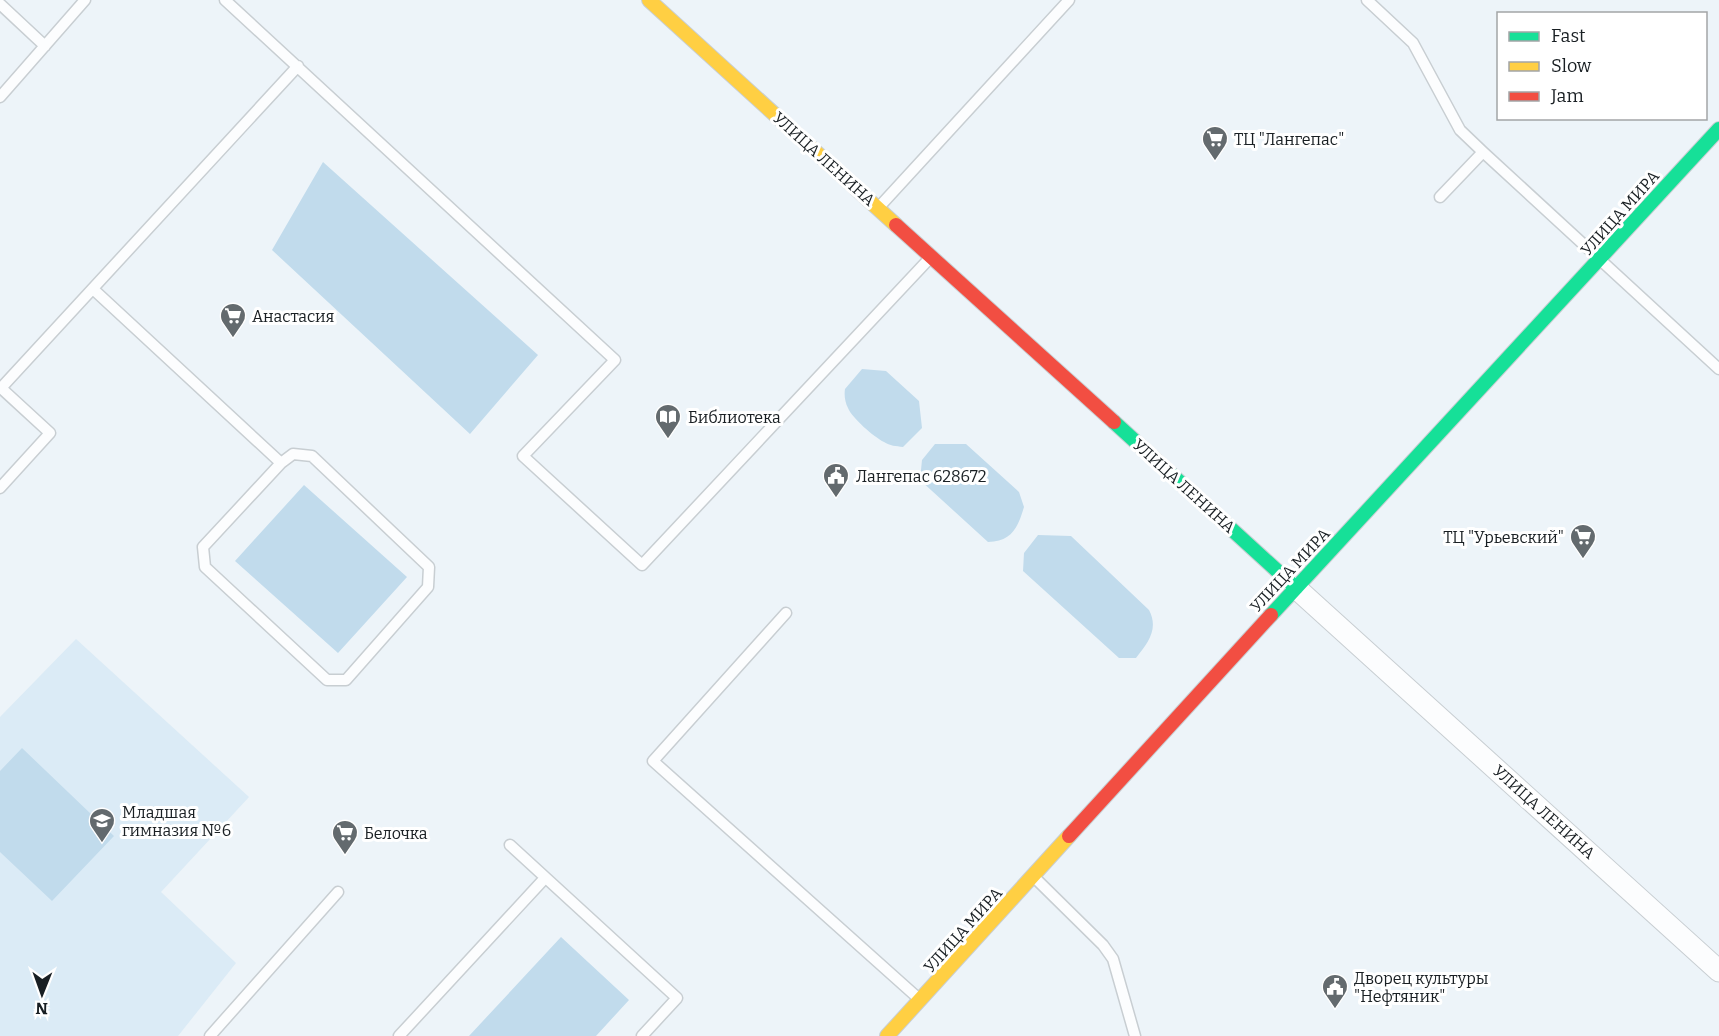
<svg xmlns="http://www.w3.org/2000/svg" width="1719" height="1036" font-family="Bitter,serif">
	<style>
		.built { fill: #dbebf6 }
		.green { fill: #c1dbec }
		.lines { fill: none; stroke-linecap: round; stroke-linejoin: round }
		.lane-casing { stroke: #c8ced2; stroke-width: 13 }
		.street-casing { stroke: #c8ced2; stroke-width: 23 }
		.fast-casing { stroke: #c8ced2; stroke-width: 16 }
		.slow-casing { stroke: #c8ced2; stroke-width: 16 }
		.jam-casing { stroke: #c8ced2; stroke-width: 16 }
		.lane { stroke: #fcfdfe; stroke-width: 10 }
		.street { stroke: #fcfdfe; stroke-width: 21 }
		.fast { stroke: #16e098; stroke-width: 14 }
		.slow { stroke: #ffcf43; stroke-width: 14 }
		.jam { stroke: #f24e42; stroke-width: 14 }
		.labels { text-anchor: middle; dominant-baseline: central; stroke-width: 6; stroke-linejoin: round; paint-order: stroke }
		.poi-label { font-size: 16px; fill: #191f23; stroke: #fff; text-anchor: start }
		.street-label { font-size: 16px; fill: #191f23; stroke: #fff }
	</style>
	<rect width="100%" height="100%" fill="#edf4f9"/>
	<path class="built" d="M76 639 249 797 161 892 236 963 178 1036H0V717Z"/>
	<path class="green" d="M323 162 538 355 470 434 272 250Z
		M862 369 886 371 919 401 922 428 903 447C896 446 890 446 884 442 874 437 852 418 848 408 845 402 844 395 845 389Z
		M935 444H966L1019 492 1024 507C1018 527 1012 542 988 542L920 480 922 460Z
		M304 485 407 577 338 653 235 561Z
		M1038 535 1071 536 1149 610C1159 629 1148 643 1136 658H1119L1023 571 1024 553Z
		M22 748 114 836 52 901 0 852V771Z
		M561 937 629 1000 596 1036H469Z"/>
	<g class="lines">
		<defs>
			<path id="lane" d="M225 0 615 360 523 456 642 565 929 259
				M1367 0 1413 43 1460 130 1483 152 1719 369
				M0 4 45 46
				M0 97 85 0
				M1440 197 1483 152
				M880 206 1069 0
				M93 289 281 463
				M293 454 312 456 429 567 428 587 346 680H327L205 567 203 547 281 463Z
				M0 488 50 433 1 388 298 66
				M786 613 653 761 918 998
				M510 845 677 998 642 1036
				M1034 877 1103 945 1113 959 1135 1036
				M210 1036 338 892
				M399 1036 545 878"/>
			<path id="street" d="M1296 588 1719 971"/>
			<path id="fast" d="M1114 422 1296 588
				M1271 615 1719 129"/>
			<path id="slow" d="M649 0 896 225
				M887 1036 1069 836"/>
			<path id="jam" d="M896 225 1114 422
				M1069 836 1271 615"/>
		</defs>
		<use href="#lane" class="lane-casing"/>
		<use href="#street" class="street-casing"/>
		<use href="#fast" class="fast-casing"/>
		<use href="#slow" class="slow-casing"/>
		<use href="#jam" class="jam-casing"/>
		<use href="#lane" class="lane"/>
		<use href="#street" class="street"/>
		<use href="#fast" class="fast"/>
		<use href="#slow" class="slow"/>
		<use href="#jam" class="jam"/>
	</g>
	<defs>
		<symbol id="supermarket-pin" viewBox="-11 -11 22 30"><path d="M0 17L-7.5 6A9.5 9.5 0 1 1 7.5 6Z" fill="#636a6e" stroke="#fff"/><path d="M-6-5.5h2.5l.6 2H6L4.5 2H-2.5L-4.4-4H-6ZM-1.5 3.2a1.3 1.3 0 1 0 .1 0ZM3 3.2a1.3 1.3 0 1 0 .1 0Z" fill="#fff"/></symbol>
		<symbol id="library-pin" viewBox="-11 -11 22 30"><path d="M0 17L-7.5 6A9.5 9.5 0 1 1 7.5 6Z" fill="#636a6e" stroke="#fff"/><path d="M-6-4Q-3-5.5-.7-3.5V5Q-3 3-6 4ZM6-4Q3-5.5 .7-3.5V5Q3 3 6 4Z" fill="#fff"/></symbol>
		<symbol id="civic-pin" viewBox="-11 -11 22 30"><path d="M0 17L-7.5 6A9.5 9.5 0 1 1 7.5 6Z" fill="#636a6e" stroke="#fff"/><path d="M-.6-6.5H3V-4.5H.6V-3L4-1V1h2V6H-6V1h2V-1L-.6-3ZM-1.2 2.5V6h2.4V2.5Z" fill="#fff"/></symbol>
		<symbol id="school-pin" viewBox="-11 -11 22 30"><path d="M0 17L-7.5 6A9.5 9.5 0 1 1 7.5 6Z" fill="#636a6e" stroke="#fff"/><path d="M0-5L7-2L0 1L-7-2ZM-4 1L0 2.5L4 1V4Q0 6-4 4Z" fill="#fff"/></symbol>
	</defs>
	<g fill-rule="evenodd">
		<use href="#supermarket-pin" x="1200" y="124" width="30" height="40"/>
		<use href="#supermarket-pin" x="218" y="301" width="30" height="40"/>
		<use href="#library-pin" x="653" y="402" width="30" height="40"/>
		<use href="#civic-pin" x="821" y="461" width="30" height="40"/>
		<use href="#supermarket-pin" x="1568" y="522" width="30" height="40"/>
		<use href="#school-pin" x="87" y="806" width="30" height="40"/>
		<use href="#supermarket-pin" x="330" y="818" width="30" height="40"/>
		<use href="#civic-pin" x="1320" y="972" width="30" height="40"/>
	</g>
	<g class="labels">
		<g class="poi-label">
			<text x="1234" y="139">ТЦ "Лангепас"</text>
			<text x="252" y="316">Анастасия</text>
			<text x="688" y="417">Библиотека</text>
			<text x="856" y="476">Лангепас 628672</text>
			<text x="1564" y="537" text-anchor="end">ТЦ "Урьевский"</text>
			<text x="122" y="812">Младшая<tspan x="122" dy="18">гимназия №6</tspan></text>
			<text x="364" y="833">Белочка</text>
			<text x="1354" y="978">Дворец культуры<tspan x="1354" dy="18">"Нефтяник"</tspan></text>
		</g>
		<g class="street-label">
			<text transform="translate(824 159) rotate(42)">УЛИЦА ЛЕНИНА</text>
			<text transform="translate(1620 213) rotate(-48)">УЛИЦА МИРА</text>
			<text transform="translate(1184 486) rotate(42)">УЛИЦА ЛЕНИНА</text>
			<text transform="translate(1290 570) rotate(-47)">УЛИЦА МИРА</text>
			<text transform="translate(1544 812) rotate(42)">УЛИЦА ЛЕНИНА</text>
			<text transform="translate(963 930) rotate(-48)">УЛИЦА МИРА</text>
		</g>
	</g>
	<rect x="1497" y="12" width="210" height="108" fill="#ffffff" stroke="#a3a5a7" stroke-width="1.5"/>
	<rect x="1509" y="32" width="30" height="9" fill="#16e098" stroke="#a3a5a7" stroke-width="1.5"/>
	<text x="1551" y="42" font-size="18" fill="#191f23">Fast</text>
	<rect x="1509" y="62" width="30" height="9" fill="#ffcf43" stroke="#a3a5a7" stroke-width="1.5"/>
	<text x="1551" y="72" font-size="18" fill="#191f23">Slow</text>
	<rect x="1509" y="92" width="30" height="9" fill="#f24e42" stroke="#a3a5a7" stroke-width="1.5"/>
	<text x="1551" y="102" font-size="18" fill="#191f23">Jam</text>
	<g transform="translate(42 994) rotate(181)" stroke="#ffffff" stroke-width="4.5" paint-order="stroke">
	<path d="M0-4.5L10 22L0 15L-10 22Z" fill="#191f23"/>
	<text y="-9" font-size="16" font-weight="bold" text-anchor="middle" fill="#191f23">N</text>
	</g>
</svg>
